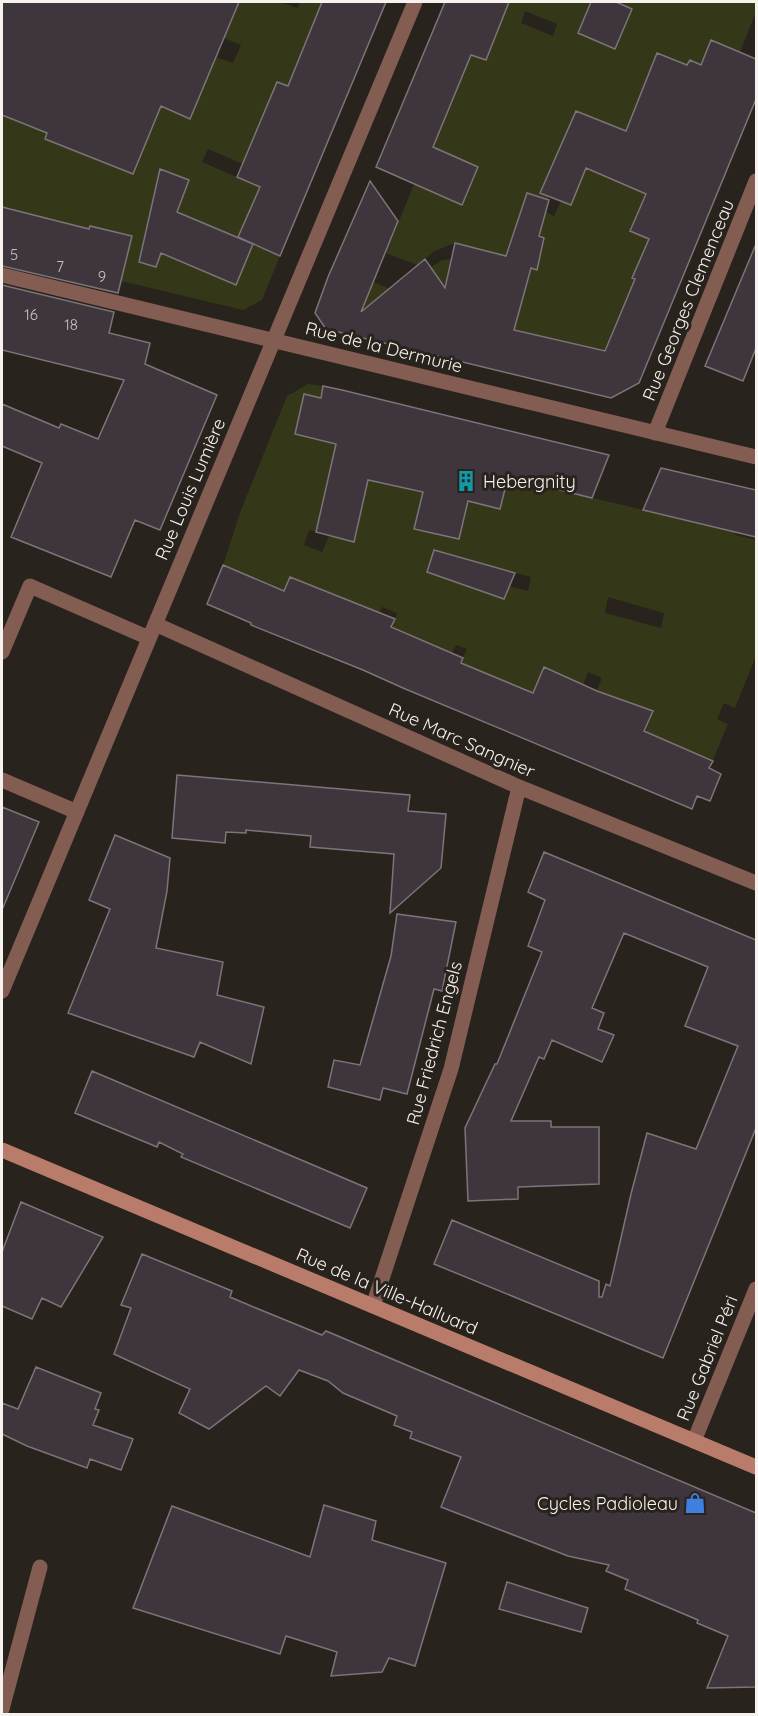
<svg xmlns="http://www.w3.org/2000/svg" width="758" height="1716" font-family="Quicksand,sans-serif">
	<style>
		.green { fill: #343818; fill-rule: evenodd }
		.building { fill: #3e363c; stroke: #7d747a; stroke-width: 1.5 }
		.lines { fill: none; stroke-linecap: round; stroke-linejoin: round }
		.service { stroke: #835d52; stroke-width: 15 }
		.minor { stroke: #835d52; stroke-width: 15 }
		.secondary { stroke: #b97c6b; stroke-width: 15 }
		.labels { text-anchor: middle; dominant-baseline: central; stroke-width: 6; stroke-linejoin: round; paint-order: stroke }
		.number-label { font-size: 15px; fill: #c8c3c1 }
		.street-label { font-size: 18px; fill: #f6f2ed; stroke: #29231d }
		.poi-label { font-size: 18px; fill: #f6f2ed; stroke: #29231d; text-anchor: start }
	</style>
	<rect width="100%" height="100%" fill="#29231d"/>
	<path class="green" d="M239 2H281L297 8 300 2H336L328 21 316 16 302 51V92L279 83 260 122 243 164 208 149 202 162 260 187 257 208 244 240 189 217 171 257 236 285 253 244 280 256 262 300 243 310 121 281 132 236 90 226 89 230 2 207V115L59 126 53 142 69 149 170 84 216 57 233 63 241 45 224 38ZM160 169 188 181 179 206 154 195Z
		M493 2H591L588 9 613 18 624 27 632 9 619 3 618 4 610 2H756V12L740 52 711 40 701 65 689 60 688 65 681 154 568 130 557 156 657 199 649 238 632 278 675 295 630 290 604 352 588 347 502 327 487 251 455 243 435 251 417 265 386 253 414 184 419 186 433 147ZM525 11 557 24 553 36 521 23ZM584 20 603 44 578 33ZM455 157 478 166 471 183 446 178ZM549 196 561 201 554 216 542 210Z
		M451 259 440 307 403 321 359 310 371 281 409 297 413 280 442 260Z
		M308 384 323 386 321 398 304 395 295 434 336 444 321 509 327 511 336 472 423 492 414 529 458 539 468 501 500 509 508 477 552 488 553 484 586 492 585 496 735 532V535L756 540V656L735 708 724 703 717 719 728 724 710 767 670 749 671 747 660 742 661 739 644 731 652 711 635 705 630 718 592 703 587 715 567 707 577 684 544 668 537 684 551 691 548 699 498 678 495 685 459 667 467 649 456 645 446 665 417 652 422 640 389 626 392 619H395L397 613 382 607 379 613 382 615 378 622 343 607 346 599 309 585 302 602 290 598 289 600 265 590 267 584 223 565 241 510 287 396ZM326 518 358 528 354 542 329 536 322 552 304 545 309 530 322 533ZM487 565 531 577 528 591 509 586 504 598 478 589 480 578H483ZM608 597 664 613 661 628 605 613ZM588 672 602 678 593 699 580 693Z"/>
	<path class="building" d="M2 2H239L190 119 161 106 133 174 45 139 47 133 2 115Z
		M322 2H386L280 256 238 237 260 187 237 177 277 82 288 86Z
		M445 2H509L486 60 471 55 433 147 478 167 462 205 376 167Z
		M591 2H616L632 9 615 49 578 33Z
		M711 40 756 59V99L639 383 611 398 326 329 315 313 328 277 370 181 398 221 361 312 425 259 445 288 455 243 506 256 527 193 549 200 539 236 544 238 537 270 531 268 514 330 605 351 635 279 632 278 649 239 630 231 646 194 586 168 571 205 540 193 576 111 626 131 657 53 687 65 690 60 701 65Z
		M160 169 189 180 177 212 253 244 236 285 161 253 156 267 139 262Z
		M2 207 89 229 90 226 132 236 118 293 2 266Z
		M756 244V348L743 381 705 366Z
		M2 285 114 312 109 333 150 343 145 364 217 395 160 530 135 520 111 577 11 537 42 463 2 446V404L59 428 61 424 98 439 124 380 2 350Z
		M323 386 342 390 609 455 592 498 508 477 500 509 468 501 459 539 414 529 423 492 368 480 354 542 316 532 336 444 295 434 304 394 321 398Z
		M661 468 756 490V537L643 510Z
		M434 550 515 573 504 599 427 572Z
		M223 565 284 591 290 577 395 619 391 627 463 658 461 663 533 693 544 667 597 691 653 711 644 731 713 761 709 768 721 774 710 801 697 796 692 809 403 688 363 670 251 625V623L207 604Z
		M177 775 410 795 408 811 446 814 441 868 390 913 394 854 310 847 311 836 246 830V833L226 832 225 843 172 838Z
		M2 807 39 822 2 910Z
		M115 835 170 858 167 891 156 948 223 962 217 995 264 1007 251 1064 200 1042 194 1057 68 1013 110 909 89 900Z
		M544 852 756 940V1128L663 1358 434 1264 452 1220 599 1281V1297H602L606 1284 610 1286 631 1194 647 1133 696 1149 738 1046 685 1026 708 967 624 933 592 1008 604 1013 598 1029 614 1035 602 1062 552 1040 544 1059 539 1057 511 1121H551V1127H599V1184L518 1187V1199L468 1201 465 1128 495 1064H497L542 952 528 946 545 900 528 892Z
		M397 914 456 922 442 991 434 989 407 1094 383 1088 380 1100 328 1087 334 1060 360 1065 391 956Z
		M92 1071 367 1188 350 1228 181 1157 183 1154 159 1142 157 1147 75 1113Z
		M21 1202 103 1237 61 1307 42 1298 32 1319 2 1306V1252Z
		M142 1254 232 1291 230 1297 256 1308 322 1335 326 1331 756 1513V1687L707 1688 728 1636 697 1623 698 1620 625 1589 628 1580 606 1571 609 1565 568 1556 441 1507 461 1457 410 1438 412 1432 394 1425 397 1416 343 1393 328 1381 299 1370 280 1396 266 1386 209 1429 179 1413 190 1389 114 1354 131 1308 121 1305Z
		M36 1367 101 1393 95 1409 99 1410 93 1425 133 1439 121 1470 90 1459 87 1468 27 1446 2 1434V1403L18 1409Z
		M324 1505 376 1521 372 1540 446 1563 415 1666 389 1658 382 1672 331 1676 337 1652 286 1636 280 1654 133 1608 172 1506 310 1557Z
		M507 1582 588 1608 581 1632 499 1609Z"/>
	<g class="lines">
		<path class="service" d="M2 1709 40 1567"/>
		<path class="minor" d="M2 275 756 457
			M655 433 756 181
			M155 624 519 787 756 883
			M2 652 30 586 149 638
			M2 780 77 812
			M2 991 415 2
			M373 1306 451 1069 519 787
			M694 1441 756 1289"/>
		<path class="secondary" d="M2 1150 756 1467"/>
	</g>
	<defs>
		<symbol id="building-bare" viewBox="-9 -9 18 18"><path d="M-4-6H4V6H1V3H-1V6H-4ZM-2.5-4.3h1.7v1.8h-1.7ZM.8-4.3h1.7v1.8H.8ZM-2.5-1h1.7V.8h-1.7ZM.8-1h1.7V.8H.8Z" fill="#0f9aa8" stroke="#29231d" stroke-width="2.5" paint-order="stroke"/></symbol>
		<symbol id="shop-bare" viewBox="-9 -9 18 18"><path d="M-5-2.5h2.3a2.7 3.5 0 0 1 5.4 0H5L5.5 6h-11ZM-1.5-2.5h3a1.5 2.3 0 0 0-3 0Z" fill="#3f7fe0" stroke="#29231d" stroke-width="2.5" paint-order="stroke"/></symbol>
	</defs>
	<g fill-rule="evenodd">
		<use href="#building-bare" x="451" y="466" width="30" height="30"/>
		<use href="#shop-bare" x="680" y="1488" width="30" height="30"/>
	</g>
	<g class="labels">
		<g class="number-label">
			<text x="14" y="254">5</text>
			<text x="60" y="266">7</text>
			<text x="102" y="276">9</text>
			<text x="31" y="314">16</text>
			<text x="71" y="324">18</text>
		</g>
		<g class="street-label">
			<text transform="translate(688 300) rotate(-68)">Rue Georges Clemenceau</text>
			<text transform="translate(384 347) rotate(14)">Rue de la Dermurie</text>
			<text transform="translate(190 489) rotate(-67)">Rue Louis Lumière</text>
			<text transform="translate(462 740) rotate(24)">Rue Marc Sangnier</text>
			<text transform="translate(434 1043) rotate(-75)">Rue Friedrich Engels</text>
			<text transform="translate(387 1291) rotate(23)">Rue de la Ville-Halluard</text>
			<text transform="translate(707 1358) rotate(-68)">Rue Gabriel Péri</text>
		</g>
		<g class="poi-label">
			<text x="483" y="481">Hebergnity</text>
			<text x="678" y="1503" text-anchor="end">Cycles Padioleau</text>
		</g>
	</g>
	<rect width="758" height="1716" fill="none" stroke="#f6f2ed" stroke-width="6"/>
</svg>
